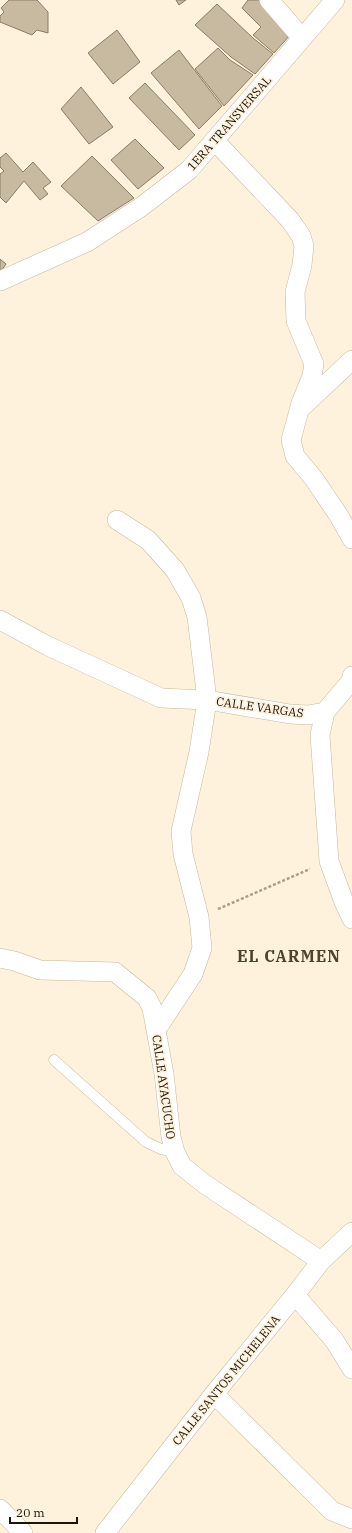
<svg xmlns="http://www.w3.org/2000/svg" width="352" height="1533" font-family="'IBM Plex Serif',serif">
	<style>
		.building { fill: #c8baa0; stroke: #8a7c64 }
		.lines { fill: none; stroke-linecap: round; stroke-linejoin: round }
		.lane-casing { stroke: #c5b79d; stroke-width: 11 }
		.street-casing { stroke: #c5b79d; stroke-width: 20 }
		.path { stroke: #a99f8e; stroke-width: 2.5; stroke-dasharray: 3 2; stroke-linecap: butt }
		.lane { stroke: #fff; stroke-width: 10 }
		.street { stroke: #fff; stroke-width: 19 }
		.labels { text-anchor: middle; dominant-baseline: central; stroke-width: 3.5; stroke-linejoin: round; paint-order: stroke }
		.street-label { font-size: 12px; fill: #1a150b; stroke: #fff2dd }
		.district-label { font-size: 16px; font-weight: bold; letter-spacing: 1px; fill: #4f432c; stroke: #fff2dd }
	</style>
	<rect width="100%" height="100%" fill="#fff2dd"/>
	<path class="building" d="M9 0H37L48 12V33L37 30 32 35 0 22V16L4 12 1 8Z
		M176 0H186L179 5Z
		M248 0H262L291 34 274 53 253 35 261 27 242 8Z
		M217 4 253 38 273 54 255 74 231 57 195 25Z
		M117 30 140 62 113 84 88 53Z
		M218 48 230 60 253 75 224 106 195 69Z
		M179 50 222 106 199 129 151 73Z
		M145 83 195 135 179 150 129 98Z
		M81 87 113 127 89 144 61 109Z
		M135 139 164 168 138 189 111 160Z
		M6 153 23 172 33 162 51 182 43 188 48 194 40 200 24 181 6 203 0 197V174L4 171 0 167V158Z
		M92 156 134 198 98 221 61 186Z
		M0 259 6 264 0 273Z"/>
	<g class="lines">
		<defs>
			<path id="lane" d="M54 1060 146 1142 161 1149 175 1152"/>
			<path id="street" d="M269 0 302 38
				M214 140 290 220 301 236 304 246 302 265 295 292 296 321 314 364 312 376 301 403 291 440 295 456 314 479 339 516 352 539
				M0 281 87 242 141 207 189 170 335 0
				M303 406 352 360
				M117 520 148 540 175 570 191 598 197 617 207 700 199 752 181 831 183 854 199 917 202 948 193 974 156 1030
				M0 620 48 646 161 698 207 700 290 714 308 715 325 712
				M352 676V680L325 712 320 735 329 861 344 902 352 919
				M0 958 14 961 40 970 115 972 147 998 152 1008 164 1074 171 1137 175 1152 182 1166 206 1185 321 1261
				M295 1295 334 1340 352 1369
				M214 1394 332 1511 352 1519
				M0 1509 23 1533
				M105 1533 214 1394 295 1295 321 1261 352 1232"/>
		</defs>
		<use href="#lane" class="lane-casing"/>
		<use href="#street" class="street-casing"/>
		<path class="path" d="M218 909 310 869"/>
		<use href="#lane" class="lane"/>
		<use href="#street" class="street"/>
	</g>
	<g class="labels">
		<g class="street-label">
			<text transform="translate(229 123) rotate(-49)">1ERA TRANSVERSAL</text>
			<text transform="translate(260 707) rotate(8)">CALLE VARGAS</text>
			<text transform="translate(164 1087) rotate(82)">CALLE AYACUCHO</text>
			<text transform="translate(226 1380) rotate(-51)">CALLE SANTOS MICHELENA</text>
		</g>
		<g class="district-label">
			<text x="289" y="956">EL CARMEN</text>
		</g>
	</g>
	<path d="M10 1517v6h67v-6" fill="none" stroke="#1a150b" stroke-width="2"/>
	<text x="16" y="1517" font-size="12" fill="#1a150b" stroke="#fff2dd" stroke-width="3" paint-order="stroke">20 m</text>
</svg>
